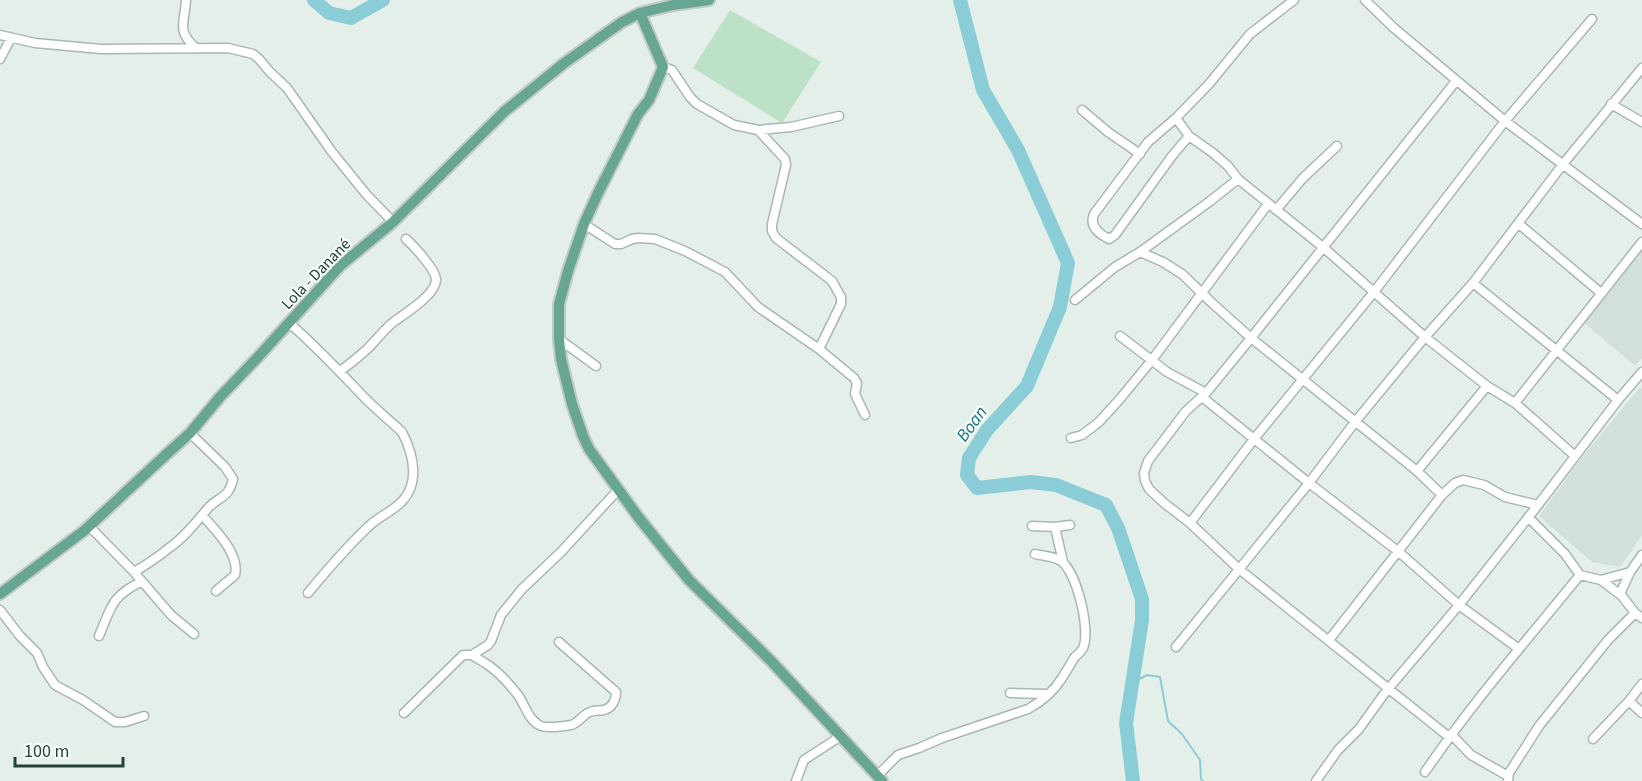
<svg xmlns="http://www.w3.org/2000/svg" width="1642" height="781" font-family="'Source Sans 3',sans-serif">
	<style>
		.built { fill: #d3dfd9 }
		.green { fill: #bde1c6 }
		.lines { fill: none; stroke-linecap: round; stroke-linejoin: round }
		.stream { stroke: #8bcdd6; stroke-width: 2 }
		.river { stroke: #8bcdd6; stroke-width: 14 }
		.minor-casing { stroke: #a7b8b1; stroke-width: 11 }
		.major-casing { stroke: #c1cac8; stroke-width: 14 }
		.minor { stroke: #fff; stroke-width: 8 }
		.major { stroke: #68a694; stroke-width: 10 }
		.labels { text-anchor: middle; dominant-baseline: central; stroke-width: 4.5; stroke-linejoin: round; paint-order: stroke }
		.street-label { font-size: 16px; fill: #234239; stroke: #f6fbf8 }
		.water-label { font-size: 18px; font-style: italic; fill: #197482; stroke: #f6fbf8 }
	</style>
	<rect width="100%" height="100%" fill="#e5efea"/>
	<path class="built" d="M1642 248V358L1635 366 1582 321Z
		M1640 387 1642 389V535L1620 567 1592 562 1539 516 1580 460Z"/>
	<path class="green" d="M730 10 821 62 782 123 693 68Z"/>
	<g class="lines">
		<path class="stream" d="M1132 683 1147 675 1160 677 1168 721 1182 734 1200 760 1201 779 1203 781"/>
		<path class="river" d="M314 0 329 13 351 18 383 0
			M960 0 983 90 1018 150 1068 263 1060 307 1027 386 987 430 969 458 967 475 977 488 1031 482 1056 485 1106 505 1118 528 1142 599V620L1126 723 1133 781"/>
		<defs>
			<path id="minor" d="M186 0C185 21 176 31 195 47
				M1294 0 1250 34 1209 84 1176 118 1189 136 1213 153 1228 166 1238 179 1324 248 1425 337 1487 386 1515 403 1575 456
				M1365 0 1394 28 1505 121 1642 224
				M0 35 35 43 101 49 228 48 253 54 259 59 270 72 287 88 332 152 366 194 393 222
				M0 59 11 38
				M663 67 672 70 690 97 697 104 734 125 758 130 791 127 839 116
				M1611 104 1642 122
				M1082 110 1108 132 1140 154
				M1176 118 1148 142 1094 214C1089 226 1099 234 1109 239L1115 235 1172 156 1189 136
				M758 130 785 159 786 165 772 224V231L776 238 832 281 841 297V304L819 349
				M1276 210 1303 178 1337 146
				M584 224 615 244H621L632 239 638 238 655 239 685 251 725 272 758 307 819 349 854 378 857 383 855 394 865 415
				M1519 224 1601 293
				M1140 252 1209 202 1238 179
				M1473 283 1618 400
				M1075 300 1115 267 1140 252 1163 262 1182 274 1211 302 1251 338 1417 471 1442 495
				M289 323C315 345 337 369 360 393 373 407 388 419 402 432 414 455 421 486 398 505 389 513 377 518 368 527 347 547 327 570 308 593
				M1120 336 1167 372 1206 393
				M559 339 596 366
				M340 371C349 365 357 358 365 351 374 343 382 332 391 324 402 315 437 295 436 279 435 269 414 246 406 239
				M1202 397 1309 483 1399 552 1459 605 1519 649
				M1515 403 1642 242
				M1071 438 1082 435 1099 422 1119 400 1152 360 1268 204
				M1417 471 1487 386
				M203 516C216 531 240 554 235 575L216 591
				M1528 517 1565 554 1580 575
				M1190 523 1254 439 1374 292 1505 121 1592 19
				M89 526 134 572 171 615 194 634
				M1032 526 1055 527 1070 525
				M1055 527 1063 562
				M134 572C146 565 158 557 169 548 185 537 197 521 209 507 220 496 229 498 233 479L225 467 190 433
				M1601 580 1622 596 1635 613 1642 618
				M1620 594 1630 572
				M0 610 20 636 37 653 43 667 55 685 83 700 115 722H125L144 716
				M99 636C111 608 111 596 141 582
				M1329 640 1442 495 1455 483 1463 480 1484 485 1505 497 1538 505
				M1176 647 1309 483 1355 422 1425 337 1473 283 1563 164 1642 68
				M472 655C477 659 483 661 488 665 499 672 510 685 518 695 525 705 528 719 539 725 544 729 565 726 571 725 579 723 583 714 590 712 595 710 599 711 604 710 612 708 616 700 616 692L559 642
				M1010 693 1048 694
				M1629 701 1642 713
				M404 713 463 655H472L488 645 491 641 501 615 522 589 561 552 618 490
				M1451 734 1471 755 1508 776
				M1449 737 1239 569 1190 523 1164 503 1149 489 1145 481 1144 473 1148 461 1186 411 1206 393 1251 338 1456 81
				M1593 739 1629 701 1642 684
				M1425 772C1472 703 1527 640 1580 575L1601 580 1630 572 1642 555
				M877 776 898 755 919 748 942 738 1028 709C1041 702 1054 691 1062 678 1066 672 1070 665 1074 658 1077 655 1081 652 1083 648 1091 631 1077 572 1061 561 1054 556 1043 556 1035 554
				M796 781 804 760 841 736
				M1316 781 1338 750 1359 729 1384 694 1459 605 1538 505 1618 400 1642 372
				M1508 781 1509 773 1539 726 1608 640 1635 613"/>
			<path id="major" d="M640 13 663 67 649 100 638 114 598 193 584 224 568 271 559 304V339L561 359 572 404 583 436 589 449 639 518 689 580 772 662 882 781
				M0 594 85 530 170 451 190 433 220 397 259 356 340 266 393 222 505 111 563 64 622 22 640 13 673 5 709 0"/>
		</defs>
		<use href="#minor" class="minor-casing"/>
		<use href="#major" class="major-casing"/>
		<use href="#minor" class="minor"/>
		<use href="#major" class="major"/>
	</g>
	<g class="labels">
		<g class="street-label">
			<text transform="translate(316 274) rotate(-46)">Lola - Danané</text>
		</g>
		<g class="water-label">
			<text transform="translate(972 424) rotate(-54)">Boan</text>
		</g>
	</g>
	<path d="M15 757v9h108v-9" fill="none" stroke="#234239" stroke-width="3"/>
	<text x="24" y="757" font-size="18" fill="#234239" stroke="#f6fbf8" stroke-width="4.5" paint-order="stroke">100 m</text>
</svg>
